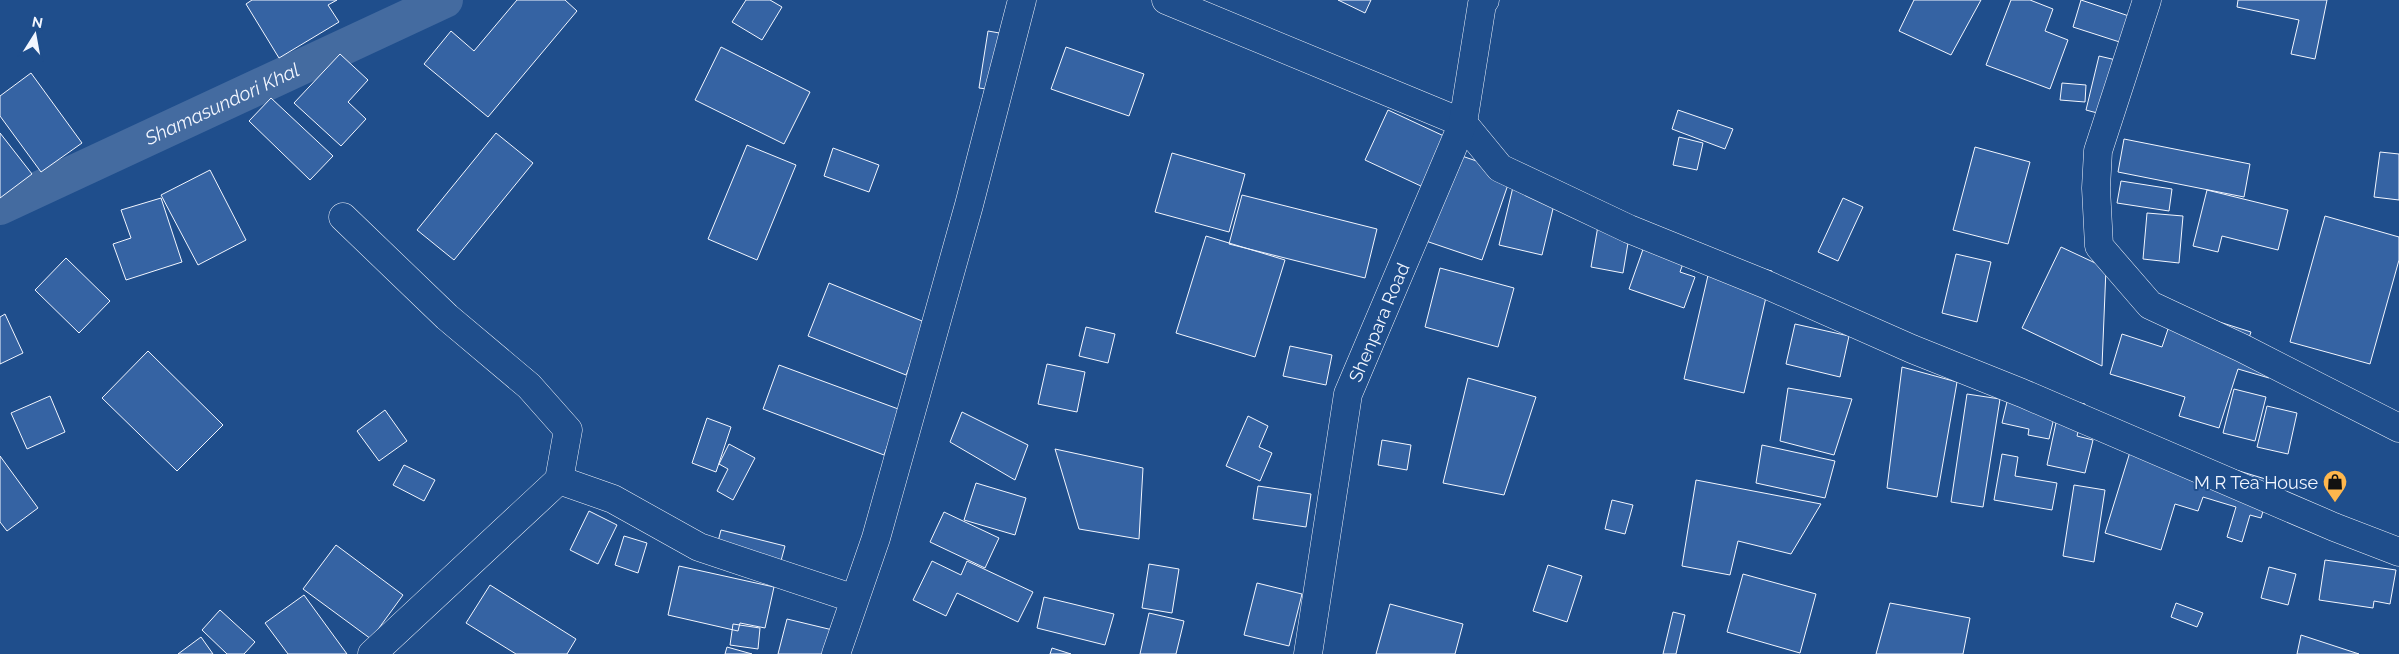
<svg xmlns="http://www.w3.org/2000/svg" width="2399" height="654" font-family="Raleway,sans-serif">
	<style>
		.lines { fill: none; stroke-linecap: round; stroke-linejoin: round }
		.canal { stroke: #446ba0; stroke-width: 36 }
		.building { fill: #3563a3; stroke: #f2f6ff }
		.minor-casing { stroke: #f2f6ff; stroke-width: 29 }
		.tertiary-casing { stroke: #f2f6ff; stroke-width: 29 }
		.minor { stroke: #1f4e8c; stroke-width: 28 }
		.tertiary { stroke: #1f4e8c; stroke-width: 28 }
		.labels { text-anchor: middle; dominant-baseline: central; stroke-width: 4; stroke-linejoin: round; paint-order: stroke }
		.street-label { font-size: 18px; fill: #f2f6ff; stroke: #1f4e8c }
		.poi-label { font-size: 18px; fill: #f2f6ff; stroke: #1f4e8c; text-anchor: end }
		.water-label { font-size: 19px; font-style: italic; fill: #f2f6ff; stroke: #1f4e8c }
	</style>
	<rect width="100%" height="100%" fill="#1f4e8c"/>
	<g class="lines">
		<path class="canal" id="s1" d="M0 207 445 0"/>
	</g>
	<path class="building" d="M252 0H337L328 5 339 22 279 58 246 4Z
		M517 0H565L577 11 488 117 424 64 451 31 474 51Z
		M746 0H770L782 7 762 40 732 22Z
		M1338 0H1371L1365 13Z
		M1914 0H1981L1951 55 1899 31Z
		M2011 0H2030L2053 9 2045 31 2068 40 2050 89 1986 65Z
		M2081 0 2141 20 2132 46 2073 27Z
		M2238 0H2327L2315 59 2291 54 2299 20 2237 7Z
		M988 31 1011 35 1001 91 979 88Z
		M721 47 810 92 784 144 695 100Z
		M1066 47 1144 74 1129 116 1051 89Z
		M340 54 368 80 348 102 366 119 341 146 294 103Z
		M2099 56 2129 63 2116 118 2086 110Z
		M31 73 82 143 41 172 0 116V96Z
		M2062 83 2086 85 2085 102 2060 100Z
		M271 98 333 156 310 180 249 121Z
		M1388 110 1446 137 1423 187 1365 160Z
		M1678 110 1733 129 1725 149 1672 129Z
		M0 133 32 174 0 198Z
		M496 133 533 163 454 260 417 230Z
		M1679 137 1703 143 1697 170 1673 165Z
		M2124 139 2250 164 2244 197 2118 172Z
		M747 145 796 165 757 260 708 239Z
		M1975 147 2030 162 2008 244 1953 230Z
		M833 148 879 165 869 192 824 176Z
		M1447 151 1512 173 1482 260 1417 238Z
		M2380 152 2399 154V200L2374 197Z
		M1172 153 1245 174 1229 232 1155 212Z
		M210 170 246 240 198 265 161 195Z
		M2121 181 2172 189 2169 211 2117 203Z
		M1513 187 1556 196 1542 255 1499 245Z
		M2207 190 2288 210 2278 250 2222 236 2218 252 2193 246Z
		M1242 195 1377 229 1365 278 1229 244Z
		M161 198 182 262 126 280 113 244 131 238 121 210Z
		M1843 198 1863 207 1838 261 1818 252Z
		M2147 213 2183 216 2179 263 2143 259Z
		M1600 214 1632 219 1623 273 1591 267Z
		M2325 216 2399 237V260L2370 364 2290 342Z
		M1206 236 1285 260 1255 357 1176 333Z
		M1647 238 1687 252 1680 272 1695 277 1684 308 1629 289Z
		M2061 247 2106 268 2102 366 2022 328Z
		M1956 254 1991 262 1977 322 1942 313Z
		M66 258 110 301 79 333 35 290Z
		M1712 258 1772 271 1744 393 1684 379Z
		M1440 268 1514 288 1498 347 1425 327Z
		M829 283 927 323 906 375 808 336Z
		M2175 308 2251 332 2248 341 2277 351 2269 378 2238 369 2219 428 2179 416 2185 397 2110 374 2122 334 2162 347Z
		M5 314 23 353 0 364V317Z
		M1795 324 1849 336 1840 377 1786 364Z
		M1086 327 1115 334 1108 363 1079 356Z
		M1290 346 1332 355 1326 385 1283 376Z
		M148 351 223 425 177 471 102 398Z
		M1047 364 1085 372 1077 412 1038 404Z
		M779 365 901 410 884 455 763 409Z
		M1902 367 1957 382 1937 497 1887 488Z
		M1468 378 1536 397 1504 495 1443 483Z
		M2011 385 2059 396 2049 439 2028 435 2029 429 2002 423Z
		M1788 388 1852 399 1834 455 1780 441Z
		M2234 389 2266 397 2255 441 2223 433Z
		M1967 394 2000 399 1983 507 1951 502Z
		M50 396 65 432 27 449 11 413Z
		M2061 399 2085 404 2077 436 2093 440 2085 473 2047 465Z
		M2267 406 2297 413 2288 454 2257 447Z
		M385 410 407 441 379 461 357 431Z
		M962 412 1028 445 1015 480 950 442Z
		M1248 416 1268 426 1259 447 1272 453 1260 481 1226 466Z
		M707 418 731 427 716 472 692 463Z
		M2134 439 2272 481 2261 518 2250 515 2242 542 2227 537 2236 507 2203 497 2198 511 2175 504 2161 550 2105 533Z
		M1382 440 1411 445 1407 470 1378 465Z
		M729 444 755 458 733 500 717 491 728 469 719 464Z
		M1762 445 1835 461 1825 498 1756 483Z
		M1055 449 1143 468 1139 539 1079 529Z
		M2002 454 2018 457 2015 476 2057 483 2052 510 1994 500Z
		M0 456 38 508 7 531 0 522Z
		M404 465 435 480 424 501 393 485Z
		M1696 480 1821 504 1791 554 1738 541 1730 575 1682 566Z
		M976 483 1026 498 1015 535 964 520Z
		M2074 485 2105 490 2094 562 2063 556Z
		M1258 486 1311 494 1306 527 1253 519Z
		M1612 500 1633 505 1625 534 1605 529Z
		M589 511 617 525 598 564 570 550Z
		M944 512 999 538 985 568 930 542Z
		M721 530 785 546 779 568 715 553Z
		M624 536 647 543 638 573 615 565Z
		M336 545 403 595 371 639 303 589Z
		M2325 560 2396 570 2390 604 2374 601 2373 608 2319 600Z
		M932 561 961 575 967 561 1033 592 1018 622 957 593 946 616 913 600Z
		M1149 564 1179 569 1172 613 1142 608Z
		M1548 565 1582 576 1567 622 1533 611Z
		M679 566 774 587 765 628 740 623 738 631 668 615Z
		M2269 567 2296 574 2288 605 2261 598Z
		M1743 574 1816 594 1800 653 1727 632Z
		M1257 583 1302 594 1289 646 1244 635Z
		M490 585 576 639 567 654H516L466 623Z
		M304 595 347 654H288L265 623Z
		M1044 597 1114 614 1105 645 1037 628Z
		M1890 603 1970 618 1963 654H1876Z
		M2176 603 2203 613 2197 627 2171 617Z
		M1390 604 1463 624 1455 654H1376Z
		M220 610 255 642 244 654H227L202 630Z
		M1673 612 1685 615 1676 654H1663Z
		M1149 613 1184 621 1176 654H1140Z
		M787 619 841 632 836 654H778Z
		M733 624 760 628 758 649 730 645Z
		M2301 635 2359 654H2297Z
		M201 637 213 654H178Z
		M727 647 752 654H725Z
		M1052 648 1071 654H1050Z"/>
	<g class="lines">
		<defs>
			<path id="minor" d="M1166 0 1463 123 1500 168 1629 229 1765 284 1912 349 2022 393 2334 527 2399 552
				M2147 0 2098 151 2096 188 2099 246 2150 305 2242 348 2399 428
				M343 217 447 317 529 386 568 430 559 480 372 654
				M559 480 613 499 699 547 855 599
				M836 654 876 538 969 205 1022 0"/>
			<g id="tertiary">
				<path id="s2" d="M1308 654 1348 394 1463 123 1482 4 1485 0"/>
			</g>
		</defs>
		<use href="#minor" class="minor-casing"/>
		<use href="#tertiary" class="tertiary-casing"/>
		<use href="#minor" class="minor"/>
		<use href="#tertiary" class="tertiary"/>
	</g>
	<defs>
		<symbol id="shop-pin" viewBox="-11 -11 22 30"><path d="M0 17L-7.5 6A9.5 9.5 0 1 1 7.5 6Z" fill="#ffb74d" stroke="#1f4e8c"/><path d="M-5-2.5h2.3a2.7 3.5 0 0 1 5.4 0H5L5.5 6h-11ZM-1.5-2.5h3a1.5 2.3 0 0 0-3 0Z" fill="#111"/></symbol>
	</defs>
	<g fill-rule="evenodd">
		<use href="#shop-pin" x="2321" y="468" width="28" height="38"/>
	</g>
	<g class="labels">
		<g class="street-label">
			<text stroke="none"><textPath href="#s2" startOffset="341">Shenpara Road</textPath></text>
		</g>
		<g class="poi-label">
			<text x="2318" y="482">M R Tea House</text>
		</g>
		<g class="water-label">
			<text stroke="none"><textPath href="#s1" startOffset="245">Shamasundori Khal</textPath></text>
		</g>
	</g>
	<g transform="translate(35 35) rotate(11)" stroke="#1f4e8c" stroke-width="4" paint-order="stroke">
	<path d="M0-4L9 19L0 12L-9 19Z" fill="#f2f6ff"/>
	<text y="-8" font-size="14" font-weight="bold" text-anchor="middle" fill="#f2f6ff">N</text>
	</g>
</svg>
